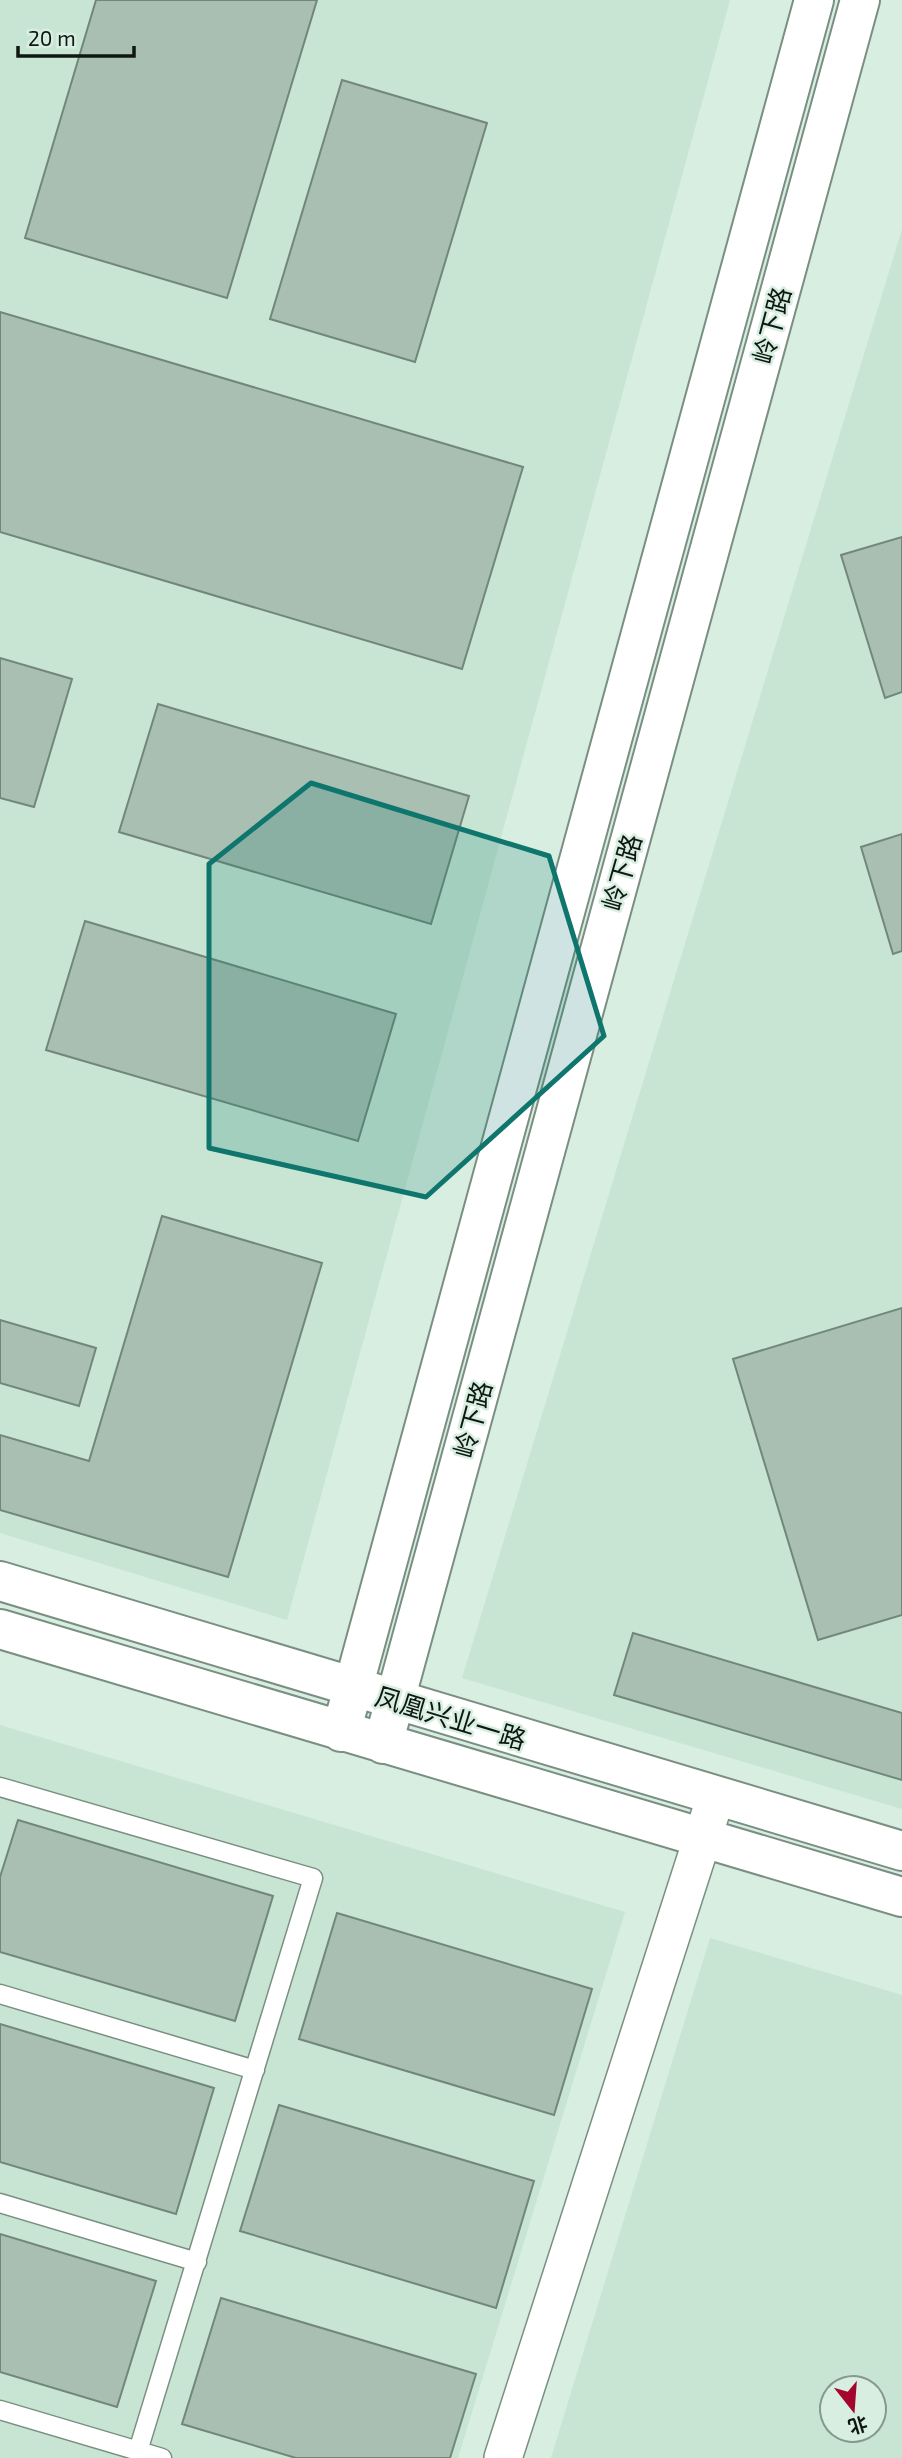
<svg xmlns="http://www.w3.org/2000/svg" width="902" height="2458" font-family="'Exo 2','Noto Sans SC',sans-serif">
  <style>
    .built { fill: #c7e5d2; fill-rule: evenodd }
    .building { fill: #a9bfb1; stroke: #72877a; stroke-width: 2 }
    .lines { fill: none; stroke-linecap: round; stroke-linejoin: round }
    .service-casing { stroke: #7a8f82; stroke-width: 21 }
    .minor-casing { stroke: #7a8f82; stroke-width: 40 }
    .tertiary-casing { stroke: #7a8f82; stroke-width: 42 }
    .service { stroke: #fff; stroke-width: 18 }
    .minor { stroke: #fff; stroke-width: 37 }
    .tertiary { stroke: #fff; stroke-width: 38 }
    .marked { fill: #0f766e; fill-opacity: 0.2; stroke: #0f766e; stroke-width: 5; stroke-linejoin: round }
    .labels { text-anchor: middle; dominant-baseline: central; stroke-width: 5; stroke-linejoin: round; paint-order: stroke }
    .street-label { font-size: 26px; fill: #0f1712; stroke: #d7eee0 }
  </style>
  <rect width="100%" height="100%" fill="#d7eee0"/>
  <path class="built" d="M0,0H730L287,1620L0,1533Z
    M902,229V1809L462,1678Z
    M0,1725L625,1912L458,2458H0Z
    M710,1938L902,1995V2458H551ZM832,2388H874V2430H832Z"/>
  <path class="building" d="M96,0H317L227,298L25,238Z
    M342,80L487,123L415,362L270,319Z
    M0,312L523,467L462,669L0,532Z
    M902,537V692L885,698L841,555Z
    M0,658L72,679L34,807L0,798Z
    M158,704L469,796L431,924L119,832Z
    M902,834V951L893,954L861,847Z
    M85,921L396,1014L358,1141L46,1050Z
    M162,1216L322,1263L228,1577L0,1510V1435L89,1461Z
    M902,1308V1615L818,1640L733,1359Z
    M0,1320L96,1348L79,1406L0,1383Z
    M633,1633L902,1713V1780L614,1695Z
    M18,1820L273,1896L235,2021L0,1952V1877Z
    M337,1913L592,1989L554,2115L299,2039Z
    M0,2024L214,2088L176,2214L0,2162Z
    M279,2105L534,2181L496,2308L240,2231Z
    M0,2234L156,2281L117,2407L0,2372Z
    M221,2298L476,2374L450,2458H296L182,2424Z"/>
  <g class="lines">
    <g class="service-casing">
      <path id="service" d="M0,1787L313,1878L138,2451
        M0,1994L255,2070
        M0,2203L197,2262
        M0,2410L162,2458"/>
    </g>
    <g class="minor-casing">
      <path id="minor" d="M503,2458L716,1796"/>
    </g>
    <g class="tertiary-casing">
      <path id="tertiary" d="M0,1581L902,1851
        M0,1629L902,1897
        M341,1732L814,0
        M383,1744L860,0"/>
    </g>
    <use href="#service" class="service"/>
    <use href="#minor" class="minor"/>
    <use href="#tertiary" class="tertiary"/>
  </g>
  <path class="marked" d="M311,783L549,856L604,1036L426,1197L209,1148V864Z"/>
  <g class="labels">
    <g class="street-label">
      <text transform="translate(771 325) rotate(-75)">岭下路</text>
      <text transform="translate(621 872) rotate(-74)">岭下路</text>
      <text transform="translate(472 1419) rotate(-75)">岭下路</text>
      <text transform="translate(451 1717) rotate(17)">凤凰兴业一路</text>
    </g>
  </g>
  <g transform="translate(853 2409) rotate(163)"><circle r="33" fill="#d7eee0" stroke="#87988e" stroke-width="2"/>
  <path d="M0-5L12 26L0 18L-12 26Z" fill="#a4062e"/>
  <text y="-10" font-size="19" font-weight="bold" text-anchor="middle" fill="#0f1712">北</text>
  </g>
  <path d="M18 46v10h116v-10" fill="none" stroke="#0f1712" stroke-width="3.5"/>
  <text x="28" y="46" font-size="21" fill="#0f1712" stroke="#d7eee0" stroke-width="5" paint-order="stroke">20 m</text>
</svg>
